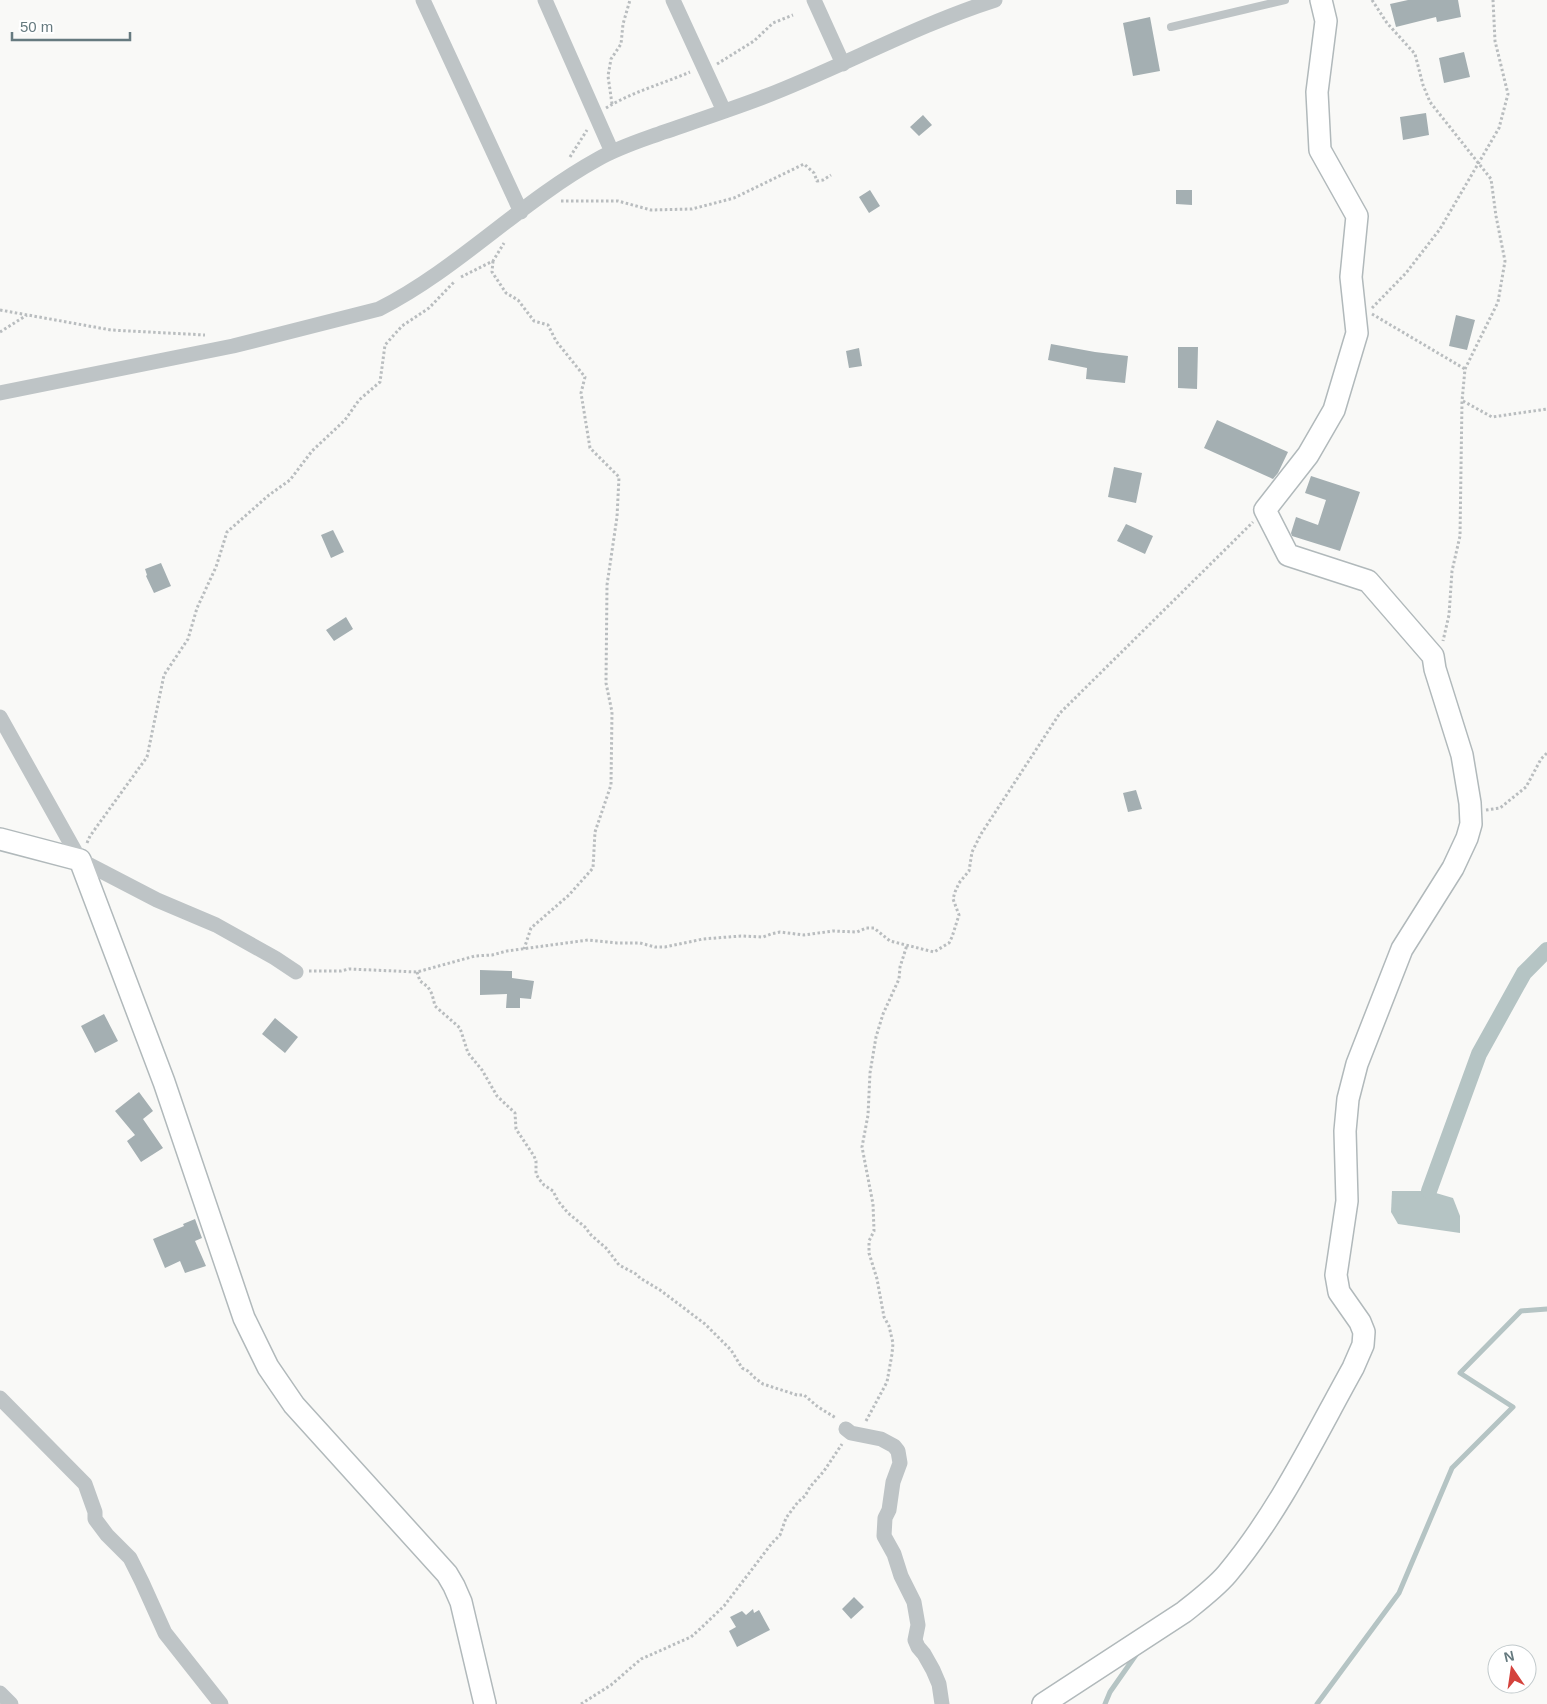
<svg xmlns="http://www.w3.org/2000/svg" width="1547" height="1704" font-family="Helvetica,sans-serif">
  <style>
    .water { fill: #b5c4c4 }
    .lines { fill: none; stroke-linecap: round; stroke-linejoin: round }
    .stream { stroke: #b5c4c4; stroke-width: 5 }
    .canal { stroke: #b5c4c4; stroke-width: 16 }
    .building { fill: #a4afb2 }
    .secondary-casing { stroke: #b1b9bb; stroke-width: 24 }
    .path { stroke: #b9bdbf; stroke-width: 3; stroke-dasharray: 2.5 2.5; stroke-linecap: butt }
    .lane { stroke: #bec4c6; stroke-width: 8 }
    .street { stroke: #bec4c6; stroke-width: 15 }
    .secondary { stroke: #fff; stroke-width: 21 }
  </style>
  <rect width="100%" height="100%" fill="#f9f9f7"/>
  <path class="water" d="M1392,1191H1429L1453,1198L1460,1216V1233L1398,1224L1391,1212Z"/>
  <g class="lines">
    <path class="stream" d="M1105,1704L1110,1692L1138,1652
      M1317,1704L1399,1593L1452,1468L1513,1407L1460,1373L1521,1311L1547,1309"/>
    <path class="canal" d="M1429,1191L1479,1054L1524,973L1547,950"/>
  </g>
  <path class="building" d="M1408,0H1458L1461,17L1437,22L1436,17L1396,27L1390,4Z
    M1150,17L1160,71L1133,76L1123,23Z
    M1464,52L1470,77L1444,83L1439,58Z
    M1426,113L1429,135L1403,140L1400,117Z
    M923,115L932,125L919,136L910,127Z
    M870,190L880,206L869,213L859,197Z
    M1176,190H1192V205L1176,204Z
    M1456,315L1475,320L1467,350L1449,346Z
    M1051,344L1095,352L1128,356L1125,383L1086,379L1087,368L1048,360Z
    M1178,347H1198L1197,389L1178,388Z
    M859,348L862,366L849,368L846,351Z
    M1217,420L1288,452L1278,473L1273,479L1204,448Z
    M1114,467L1142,473L1136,503L1108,497Z
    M1311,476L1360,492L1340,551L1292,536L1291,533L1296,517L1318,525L1326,500L1305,493Z
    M1126,524L1153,536L1145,554L1117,541Z
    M333,530L344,552L331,558L321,535Z
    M161,563L171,586L154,593L146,576L147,575L145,569Z
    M346,617L353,629L334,641L326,630Z
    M1136,790L1142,809L1128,812L1123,793Z
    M480,970L512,971V978L534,981L531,999L520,998V1008H506L507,994L480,995Z
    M104,1014L118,1041L95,1053L81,1026Z
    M275,1018L298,1037L285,1053L262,1034Z
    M139,1092L153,1111L143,1119L163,1148L141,1162L127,1141L135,1135L115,1111Z
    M195,1219L202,1238L195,1241L206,1266L185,1273L180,1261L165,1268L153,1239L184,1226L183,1224Z
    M854,1597L864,1607L851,1619L842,1609Z
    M753,1609L754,1613L759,1610L770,1630L737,1647L729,1631L736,1627L730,1617L742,1611L746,1615Z"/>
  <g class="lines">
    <g class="secondary-casing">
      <path id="secondary" d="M0,839L80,860L164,1082L244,1318L268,1367L294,1405L447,1574L454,1586L461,1602L485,1704
        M1043,1704L1184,1612C1199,1600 1215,1588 1227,1574C1279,1512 1314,1438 1353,1368L1363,1345L1364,1332L1360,1322L1339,1292L1336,1275L1347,1201L1345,1131L1348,1099L1357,1064L1402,949L1453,868L1467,838L1471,824L1470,803L1462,755L1435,669L1433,656L1368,581L1288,555L1265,510L1308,455L1334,410L1357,333L1351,277L1357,216L1320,150L1317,92L1326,21L1321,0"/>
    </g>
    <path class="path" d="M1372,0L1387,23L1415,54L1423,85L1430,102L1491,179L1496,216L1505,261L1498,302L1465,369L1462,401L1460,536L1452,571L1449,615L1443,641
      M717,64L754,41L773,23L793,15
      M612,104L608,76L611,59L621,44L623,24L630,0
      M606,108C632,92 662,84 690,72
      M570,157L587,130
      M561,201H618L651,210L692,209L734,198L804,164L814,173L817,181L823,180L831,175
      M493,261L492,272L506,293L518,300L534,321L548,325L556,341L585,377L581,393L590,448L619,477L617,517L607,585L606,683L612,712L611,785L595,832L593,868L569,895L531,928L524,949
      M461,277L493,261L504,243
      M1372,308L1406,273L1440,229L1499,128L1508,94L1495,41L1493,0
      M0,310L111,330L205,335
      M1372,314L1465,369
      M0,332L27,315
      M1463,401L1492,417L1547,409
      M1486,810L1500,808L1526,787L1541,759L1547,753
      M981,834L1060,713L1253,522
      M87,843L90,836L147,757L164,675L188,639L197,608L216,567L227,532L269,495L290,480L312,451L345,420L359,400L380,382L385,345L402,326L429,308L454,282
      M309,971H341L349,969L417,972L475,956L492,955L507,951L588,940L617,943H640L655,947H665L703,939L741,936L763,937L771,934L780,932L804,935L833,931L857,932L866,928H874L890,941L934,952L949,943L952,937L959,915L953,899L955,892L959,883L969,871L972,852L981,834
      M417,972L420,981L428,987L432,994L435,1006L460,1028L468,1053L482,1070L497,1096L515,1113L516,1129L534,1156L536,1161V1174L539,1179L544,1185L553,1191L558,1201L568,1213L585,1227L591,1235L606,1248L619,1265L636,1274L640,1278L660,1290L705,1324L731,1350L742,1368L748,1371L755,1378L763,1384L797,1395H804L818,1407L836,1418
      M866,1421L887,1382L892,1354L893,1343L889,1326L884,1317L877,1279L869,1253V1241L874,1231L873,1204L862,1147L868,1115L870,1073L876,1037L883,1014L899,979L900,967L907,945
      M581,1704L611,1685L641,1659L691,1637L701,1628L724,1606L772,1543L780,1535L786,1518L798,1502L805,1496L810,1487L824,1471L842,1444"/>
    <path class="lane" d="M1171,27L1285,0"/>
    <path class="street" d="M423,0L521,212
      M545,0L612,152
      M673,0L724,111
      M814,0L843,64
      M0,393L233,346L379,309C458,269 520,202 598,159C619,147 642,140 664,132C696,121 729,110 761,98C840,68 914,26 995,0
      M0,717L80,860L157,900L216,925L275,958L296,972
      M0,1398L85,1484L95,1512V1519L107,1535L130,1558L142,1582L165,1633L221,1704
      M846,1429L851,1433L881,1439L894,1446L898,1451L900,1463L893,1482L889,1510L885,1518L884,1536L894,1554L901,1576L914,1602L918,1625L915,1640L918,1647L924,1654L933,1670L939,1684L942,1704
      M0,1693L11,1704"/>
    <use href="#secondary" class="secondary"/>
  </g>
  <g transform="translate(1512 1669) rotate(347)"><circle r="24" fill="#ffffff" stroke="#c2cacc"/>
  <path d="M0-4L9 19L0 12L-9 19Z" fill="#d4423c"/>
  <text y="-8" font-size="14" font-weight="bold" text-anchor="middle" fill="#667a7f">N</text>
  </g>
  <path d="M12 32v8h118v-8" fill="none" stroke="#667a7f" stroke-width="2.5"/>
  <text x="20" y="32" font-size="15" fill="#667a7f" stroke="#ffffff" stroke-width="4" paint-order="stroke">50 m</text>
</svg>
